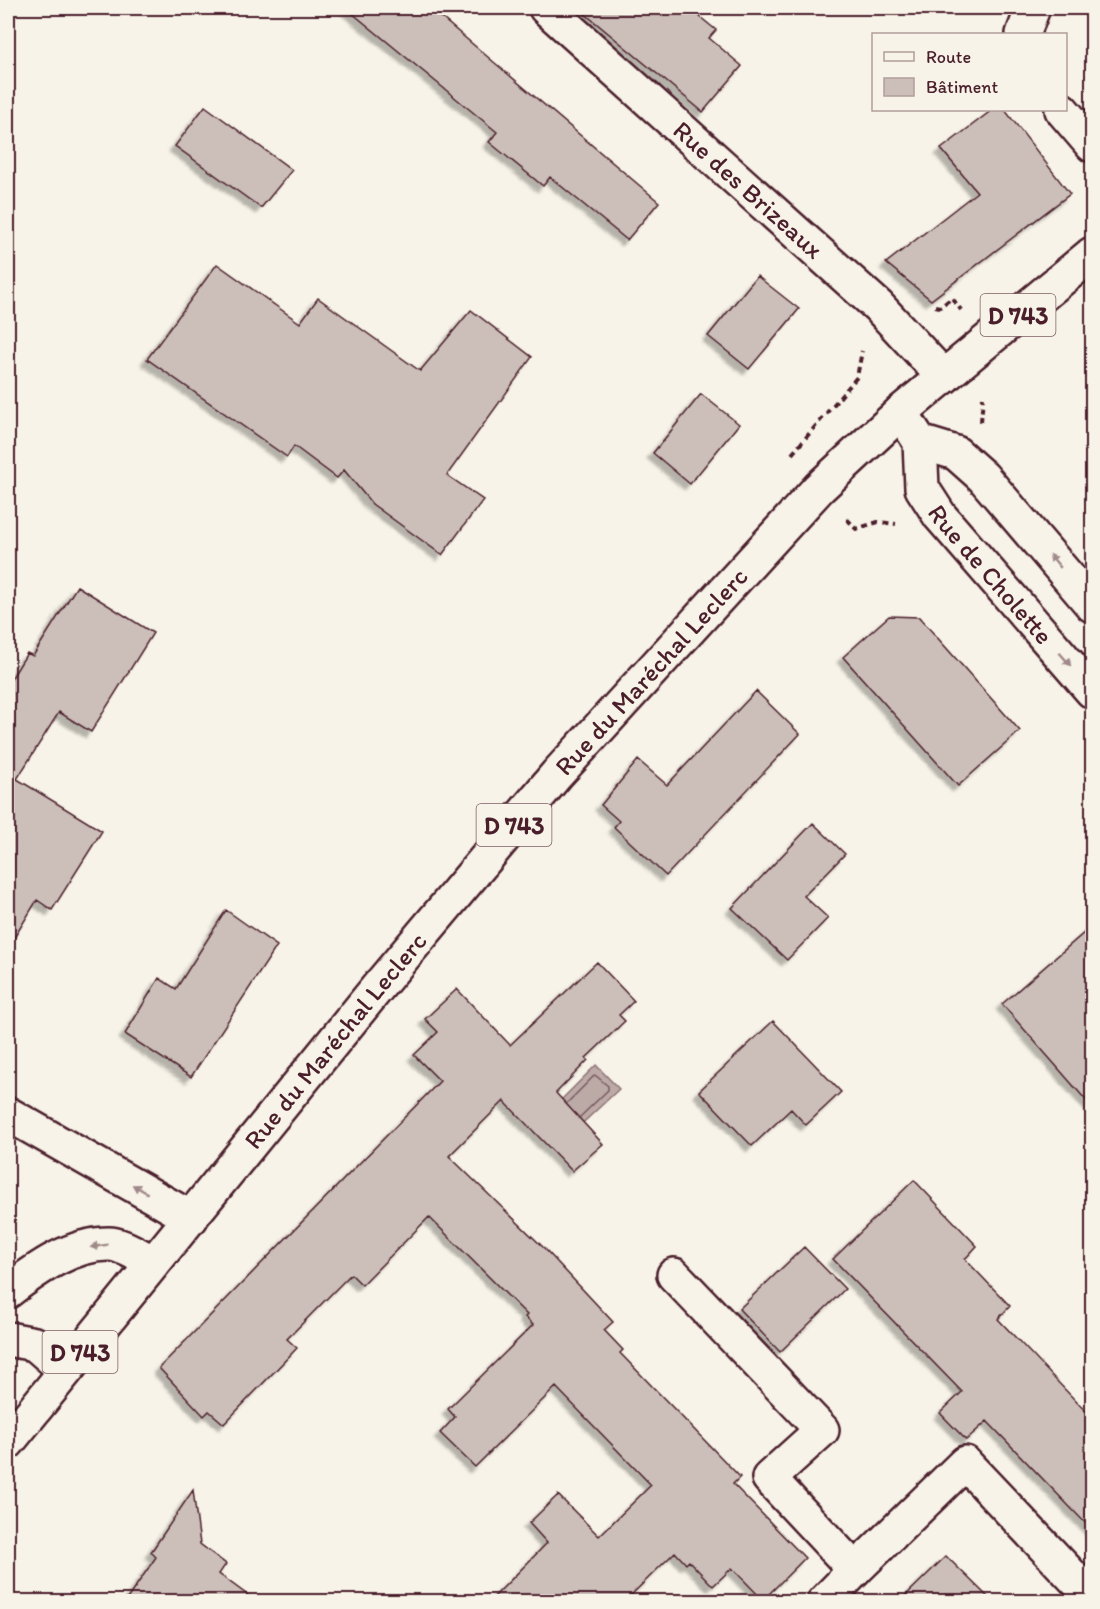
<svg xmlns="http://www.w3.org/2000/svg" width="1100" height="1609" font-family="Itim,sans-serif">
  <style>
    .water { fill: #bcaaa7; stroke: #8e7275; stroke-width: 1.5 }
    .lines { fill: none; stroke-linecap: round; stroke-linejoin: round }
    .shore { stroke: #78575d; stroke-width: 1.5 }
    .building { fill: #ccbfb9; stroke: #4a1f2b; stroke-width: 1.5; filter: url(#shadow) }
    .minor-casing { stroke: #4a1f2b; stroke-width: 38 }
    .major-casing { stroke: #4a1f2b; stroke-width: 38 }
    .path { stroke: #4a1f2b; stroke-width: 4; stroke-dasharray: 6 4.5; stroke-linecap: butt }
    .minor { stroke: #f7f3e8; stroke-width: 33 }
    .major { stroke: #f7f3e8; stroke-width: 33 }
    .oneway { fill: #a0898a }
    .labels { text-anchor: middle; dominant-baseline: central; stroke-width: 5; stroke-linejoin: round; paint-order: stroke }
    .shield { fill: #f7f3e8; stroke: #7e5f64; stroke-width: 1.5 }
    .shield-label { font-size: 24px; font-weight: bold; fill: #4a1f2b }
    .street-label { font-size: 26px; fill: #4a1f2b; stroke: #f7f3e8 }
  </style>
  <defs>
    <filter id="shadow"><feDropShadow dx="-5.5" dy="5.5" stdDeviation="1.5" flood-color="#0004"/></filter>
  </defs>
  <rect width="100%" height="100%" fill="#f7f3e8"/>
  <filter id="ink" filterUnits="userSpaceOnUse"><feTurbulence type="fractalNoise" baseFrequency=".0167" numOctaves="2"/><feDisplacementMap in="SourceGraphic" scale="12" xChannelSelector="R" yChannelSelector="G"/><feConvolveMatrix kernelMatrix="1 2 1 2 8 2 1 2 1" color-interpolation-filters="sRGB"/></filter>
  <g filter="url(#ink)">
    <path class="water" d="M596,1065L619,1089L570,1135L551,1097L562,1099Z"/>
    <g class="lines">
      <path class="shore" d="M567,1103L595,1075L608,1086V1090L580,1117"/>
    </g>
    <path class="building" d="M346,8H430L659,202L627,240L550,177L543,186L489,142L497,132Z
      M578,8H689L716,30L709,38L742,66L703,112Z
      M205,106L292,170L261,208L175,146Z
      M992,110H1005L1070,194L931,300L886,263L977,192L941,149Z
      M217,264L300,323L318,298L420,371L471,310L532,357L447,475L483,500L442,555L372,504L344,470L337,478L294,446L287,457L147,359Z
      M757,276L799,309L749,369L708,336Z
      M701,394L739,424L690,484L653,453Z
      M77,586L153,633L91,732L59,712L17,779L102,831L52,910L37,900L8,948V684L27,653L33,656Z
      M889,616L919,617L1020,731L958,786L843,657Z
      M756,691L800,734L666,876L614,827L619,821L601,805L638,760L667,785Z
      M813,823L845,854L804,896L828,918L787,960L732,908Z
      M226,910L277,946L191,1077L125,1034L159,978L176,989Z
      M1092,926V1107L1002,1004Z
      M597,962L634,1001L619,1015L625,1021L586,1058L588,1060L556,1093L603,1144L572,1171L504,1101L449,1156L545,1249L613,1322L604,1330L623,1350L620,1353L740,1477L733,1484L805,1558L763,1600L732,1568L713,1586L689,1561L686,1564L675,1552L624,1602H489L547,1543L529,1523L558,1495L599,1536L651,1485L556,1387L475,1467L440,1433L455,1417L448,1409L533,1325L525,1317L527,1315L429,1217L362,1285L351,1274L287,1339L297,1348L224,1424L209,1411L204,1416L159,1368L440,1081L414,1055L438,1032L425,1019L457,989L510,1045Z
      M773,1021L841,1092L806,1125L791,1109L752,1146L699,1091Z
      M914,1180L977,1246L965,1259L1010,1306L998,1319L1092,1418V1530L987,1421L966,1440L940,1413L962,1392L833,1259Z
      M804,1247L845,1289L780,1352L739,1309Z
      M193,1490L200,1544L226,1564L219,1574L257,1602H125L156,1557L151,1552Z
      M946,1556L993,1602H899Z"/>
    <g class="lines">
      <g class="minor-casing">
        <g id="minor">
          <path id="s1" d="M546,8L878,306L944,377"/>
          <path d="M1023,34L1033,8"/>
          <path d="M1062,110L1092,145"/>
          <path id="s2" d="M901,412L920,442L922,488L940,516L1092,691"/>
          <path d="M920,442L956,453L983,477L1092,605"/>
          <path d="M8,1114L191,1218"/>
          <path d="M674,1275L822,1430L769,1478L855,1570L965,1463L1092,1597"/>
          <path d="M824,1602L855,1570"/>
        </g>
      </g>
      <g class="major-casing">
        <g id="major">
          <path d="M8,1291C37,1269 71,1244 109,1244C122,1244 141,1257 153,1262"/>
          <path d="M8,1339L35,1344L65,1370"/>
          <path id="s3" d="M8,1442L378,987L557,774L819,488L901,412L1092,254"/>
        </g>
      </g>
      <path class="path" d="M935,306L940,307L952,298L961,310
        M981,422L983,397
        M792,454L857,377L862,351
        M847,519L856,529L878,522L896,524"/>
      <use href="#minor" class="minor"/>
      <use href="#major" class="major"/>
    </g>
    <defs><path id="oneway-solid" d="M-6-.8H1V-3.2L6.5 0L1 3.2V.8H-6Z" transform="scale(1.5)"/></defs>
    <g class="oneway">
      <use href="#oneway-solid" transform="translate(1055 561) rotate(-130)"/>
      <use href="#oneway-solid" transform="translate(1065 659) rotate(49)"/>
      <use href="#oneway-solid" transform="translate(140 1189) rotate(-150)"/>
      <use href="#oneway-solid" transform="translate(99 1246) rotate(171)"/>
    </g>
  </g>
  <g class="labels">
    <g class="shield">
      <rect x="980.5" y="294" width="75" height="42" rx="4.5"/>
      <rect x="476.5" y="804" width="75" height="42" rx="4.5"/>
      <rect x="42.5" y="1331" width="75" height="42" rx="4.5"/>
    </g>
    <g class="shield-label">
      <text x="1018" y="315">D 743</text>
      <text x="514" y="825">D 743</text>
      <text x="80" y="1352">D 743</text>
    </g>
    <g class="street-label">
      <text stroke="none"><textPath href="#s1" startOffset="272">Rue des Brizeaux</textPath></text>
      <text stroke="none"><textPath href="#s2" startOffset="192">Rue de Cholette</textPath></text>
      <text stroke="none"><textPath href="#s3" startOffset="1004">Rue du Maréchal Leclerc</textPath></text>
      <text stroke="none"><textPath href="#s3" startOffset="518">Rue du Maréchal Leclerc</textPath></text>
    </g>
  </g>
  <rect width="1100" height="1609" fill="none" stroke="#f7f3e8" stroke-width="30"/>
  <rect x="15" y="15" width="1070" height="1579" fill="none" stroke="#4a1f2b" stroke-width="2" filter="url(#ink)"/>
  <rect x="872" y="33" width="195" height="78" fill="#f7f3e8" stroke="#b29e9c" stroke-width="1.5"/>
  <rect x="884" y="52" width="30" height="9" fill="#f7f3e8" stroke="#b29e9c" stroke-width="1.5"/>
  <text x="926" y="63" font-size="18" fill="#4a1f2b">Route</text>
  <rect x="884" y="78" width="30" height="18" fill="#ccbfb9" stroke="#b29e9c" stroke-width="1.5"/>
  <text x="926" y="93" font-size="18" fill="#4a1f2b">Bâtiment</text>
</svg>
